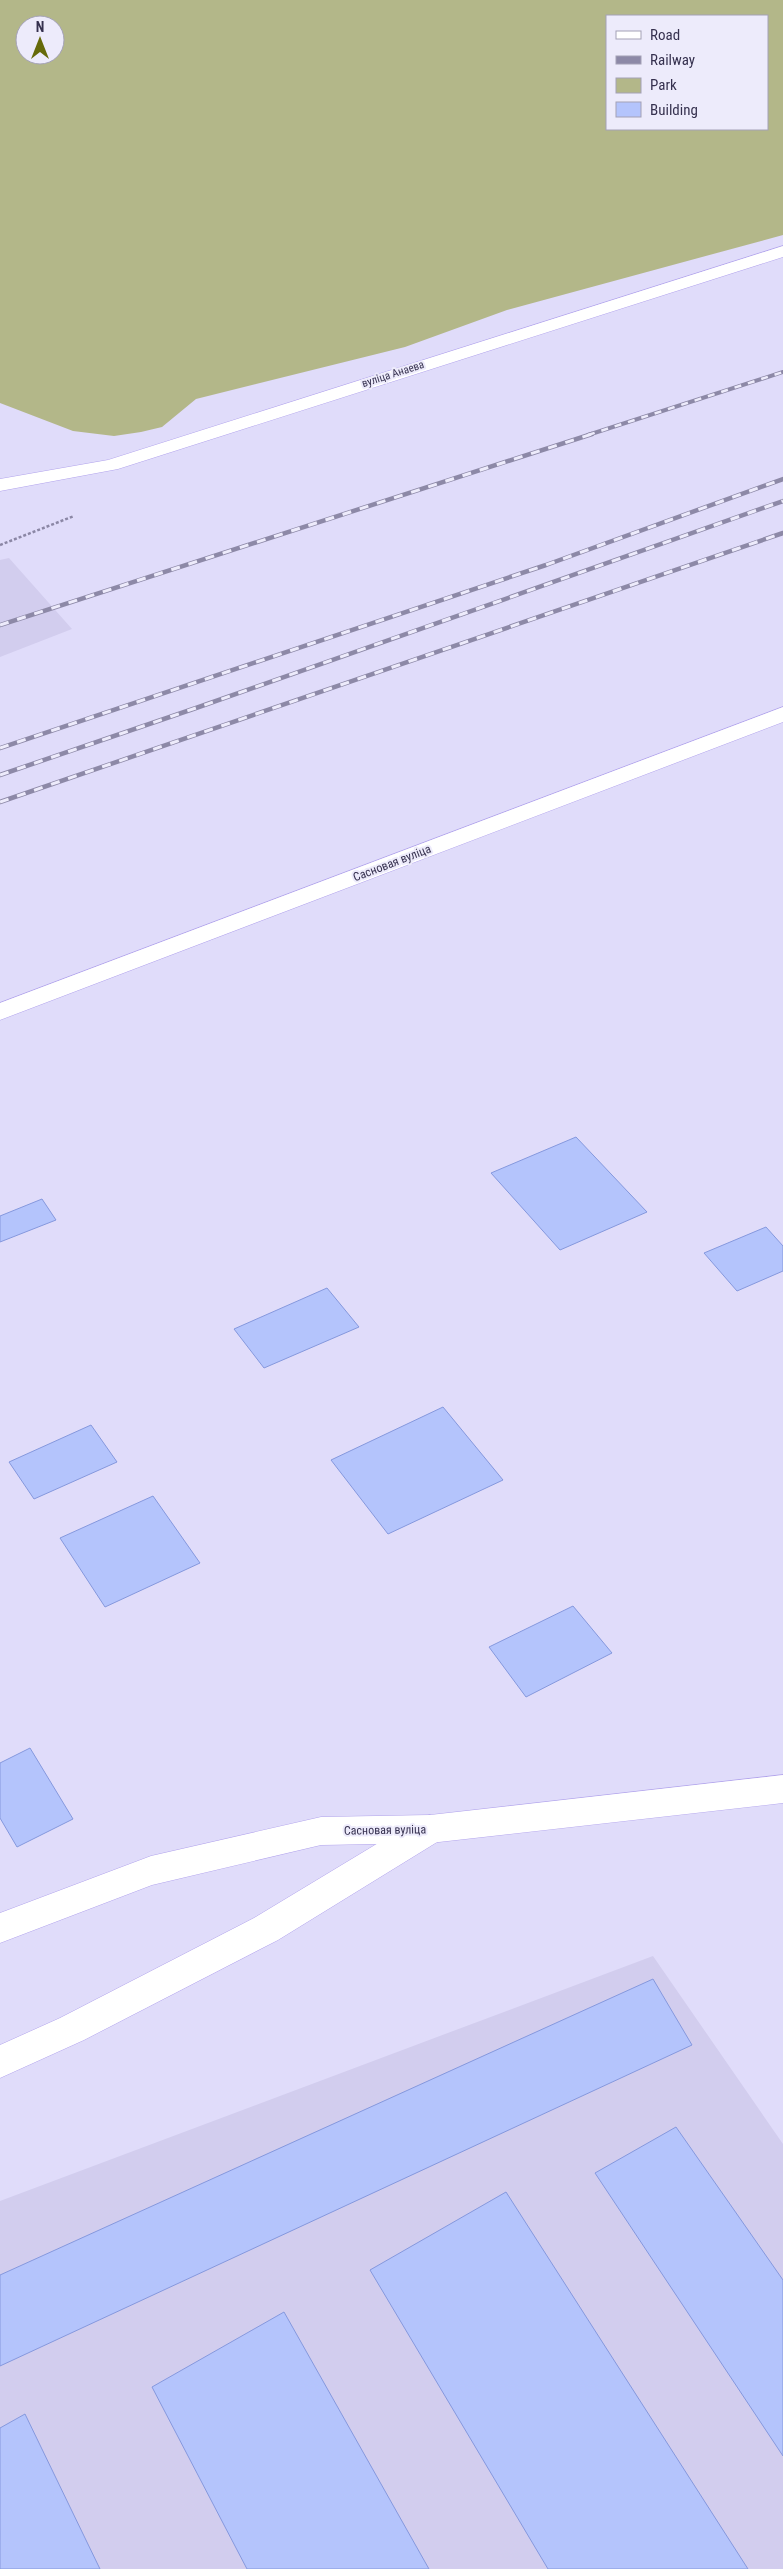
<svg xmlns="http://www.w3.org/2000/svg" width="783" height="2569" font-family="'Roboto Condensed',sans-serif">
  <style>
    .built { fill: #d2cdee }
    .green { fill: #b3b789; fill-rule: evenodd }
    .building { fill: #b4c4fc; stroke: #8598dd }
    .lines { fill: none; stroke-linecap: round; stroke-linejoin: round }
    .service-casing { stroke: #b1a3ec; stroke-width: 1 }
    .minor-casing { stroke: #b1a3ec; stroke-width: 1 }
    .path { stroke: #8b87a5; stroke-width: 2.5; stroke-dasharray: 3 2; stroke-linecap: butt }
    .service { fill: #fff; fill-rule: evenodd }
    .minor { fill: #fff; fill-rule: evenodd }
    .rail-far1-casing { stroke: #8d89a7; stroke-width: 4 }
    .rail-casing { stroke: #8d89a7; stroke-width: 4.5 }
    .rail-far1 { stroke: #edebfb; stroke-width: 2.5; stroke-dasharray: 7; stroke-linecap: butt }
    .rail { stroke: #edebfb; stroke-width: 3; stroke-dasharray: 9; stroke-linecap: butt }
    .labels { text-anchor: middle; dominant-baseline: central; stroke-width: 4; stroke-linejoin: round; paint-order: stroke }
    .far-street-label { font-size: 11px; fill: #36314f; stroke: #edebfb }
    .street-label { font-size: 12px; fill: #36314f; stroke: #edebfb }
  </style>
  <rect width="100%" height="100%" fill="#e0dcfa"/>
  <path class="built" d="M9,558L72,629L0,657V560Z
    M653,1956L783,2144V2569H0V2201Z"/>
  <path class="green" d="M0,0H783V235L507,310L405,347L196,399L162,427L141,432L114,436L73,431L0,403ZM607,16H767V129H607ZM25,25H55V55H25Z"/>
  <path class="building" d="M576,1137L647,1212L560,1250L491,1173Z
    M42,1199L56,1220L0,1242V1216Z
    M766,1227L783,1246V1271L737,1291L704,1253Z
    M327,1288L359,1327L264,1368L234,1329Z
    M443,1407L503,1480L388,1534L331,1460Z
    M91,1425L117,1462L34,1499L9,1462Z
    M153,1496L200,1563L105,1607L60,1538Z
    M573,1606L612,1653L526,1697L489,1647Z
    M30,1748L73,1819L17,1847L0,1818V1763Z
    M653,1979L692,2045L0,2366V2275Z
    M676,2127L783,2280V2456L595,2173Z
    M506,2192L748,2569H548L370,2270Z
    M284,2312L429,2569H247L152,2387Z
    M25,2414L100,2569H0V2428Z"/>
  <g class="lines">
    <g class="service-casing">
      <path id="service" d="M783,246V257L118,469L0,491V479L108,460Z
        M430,1815L442,1819L446,1829L442,1839L278,1940L84,2040L0,2078V2045L60,2018L254,1918L418,1819Z"/>
    </g>
    <g class="minor-casing">
      <path id="minor" d="M783,707V722L0,1020V1003Z
        M783,1775V1803L430,1843L321,1845L152,1885L0,1943V1913L151,1856L321,1817L430,1815Z"/>
    </g>
    <path class="path" d="M0,545L74,516"/>
    <use href="#service" class="service"/>
    <use href="#minor" class="minor"/>
    <g class="rail-far1-casing">
      <path id="rail-far1" d="M588,435L783,372"/>
    </g>
    <g class="rail-casing">
      <path id="rail" d="M0,625L592,434
        M0,748L546,565L783,479
        M0,775L196,708L783,501
        M0,802L783,533"/>
    </g>
    <use href="#rail-far1" class="rail-far1"/>
    <use href="#rail" class="rail"/>
  </g>
  <g class="labels">
    <g class="far-street-label">
      <text transform="translate(393 374) rotate(-18)">вуліца Анаева</text>
    </g>
    <g class="street-label">
      <text transform="translate(392 863) rotate(-21)">Сасновая вуліца</text>
      <text transform="translate(385 1830) rotate(-1)">Сасновая вуліца</text>
    </g>
  </g>
  <rect x="606" y="15" width="162" height="115" fill="#edebfb" stroke="#a4a1b6"/>
  <rect x="616" y="31" width="25" height="8" fill="#ffffff" stroke="#a4a1b6"/>
  <text x="650" y="40" font-size="15" fill="#36314f">Road</text>
  <rect x="616" y="56" width="25" height="8" fill="#8d89a7" stroke="#a4a1b6"/>
  <text x="650" y="65" font-size="15" fill="#36314f">Railway</text>
  <rect x="616" y="78" width="25" height="15" fill="#b3b789" stroke="#a4a1b6"/>
  <text x="650" y="90" font-size="15" fill="#36314f">Park</text>
  <rect x="616" y="102" width="25" height="15" fill="#b4c4fc" stroke="#a4a1b6"/>
  <text x="650" y="115" font-size="15" fill="#36314f">Building</text>
  <g transform="translate(40 40)"><circle r="24" fill="#edebfb" stroke="#a4a1b6"/>
  <path d="M0-4L9 19L0 12L-9 19Z" fill="#666a0a"/>
  <text y="-8" font-size="14" font-weight="bold" text-anchor="middle" fill="#36314f">N</text>
  </g>
</svg>
